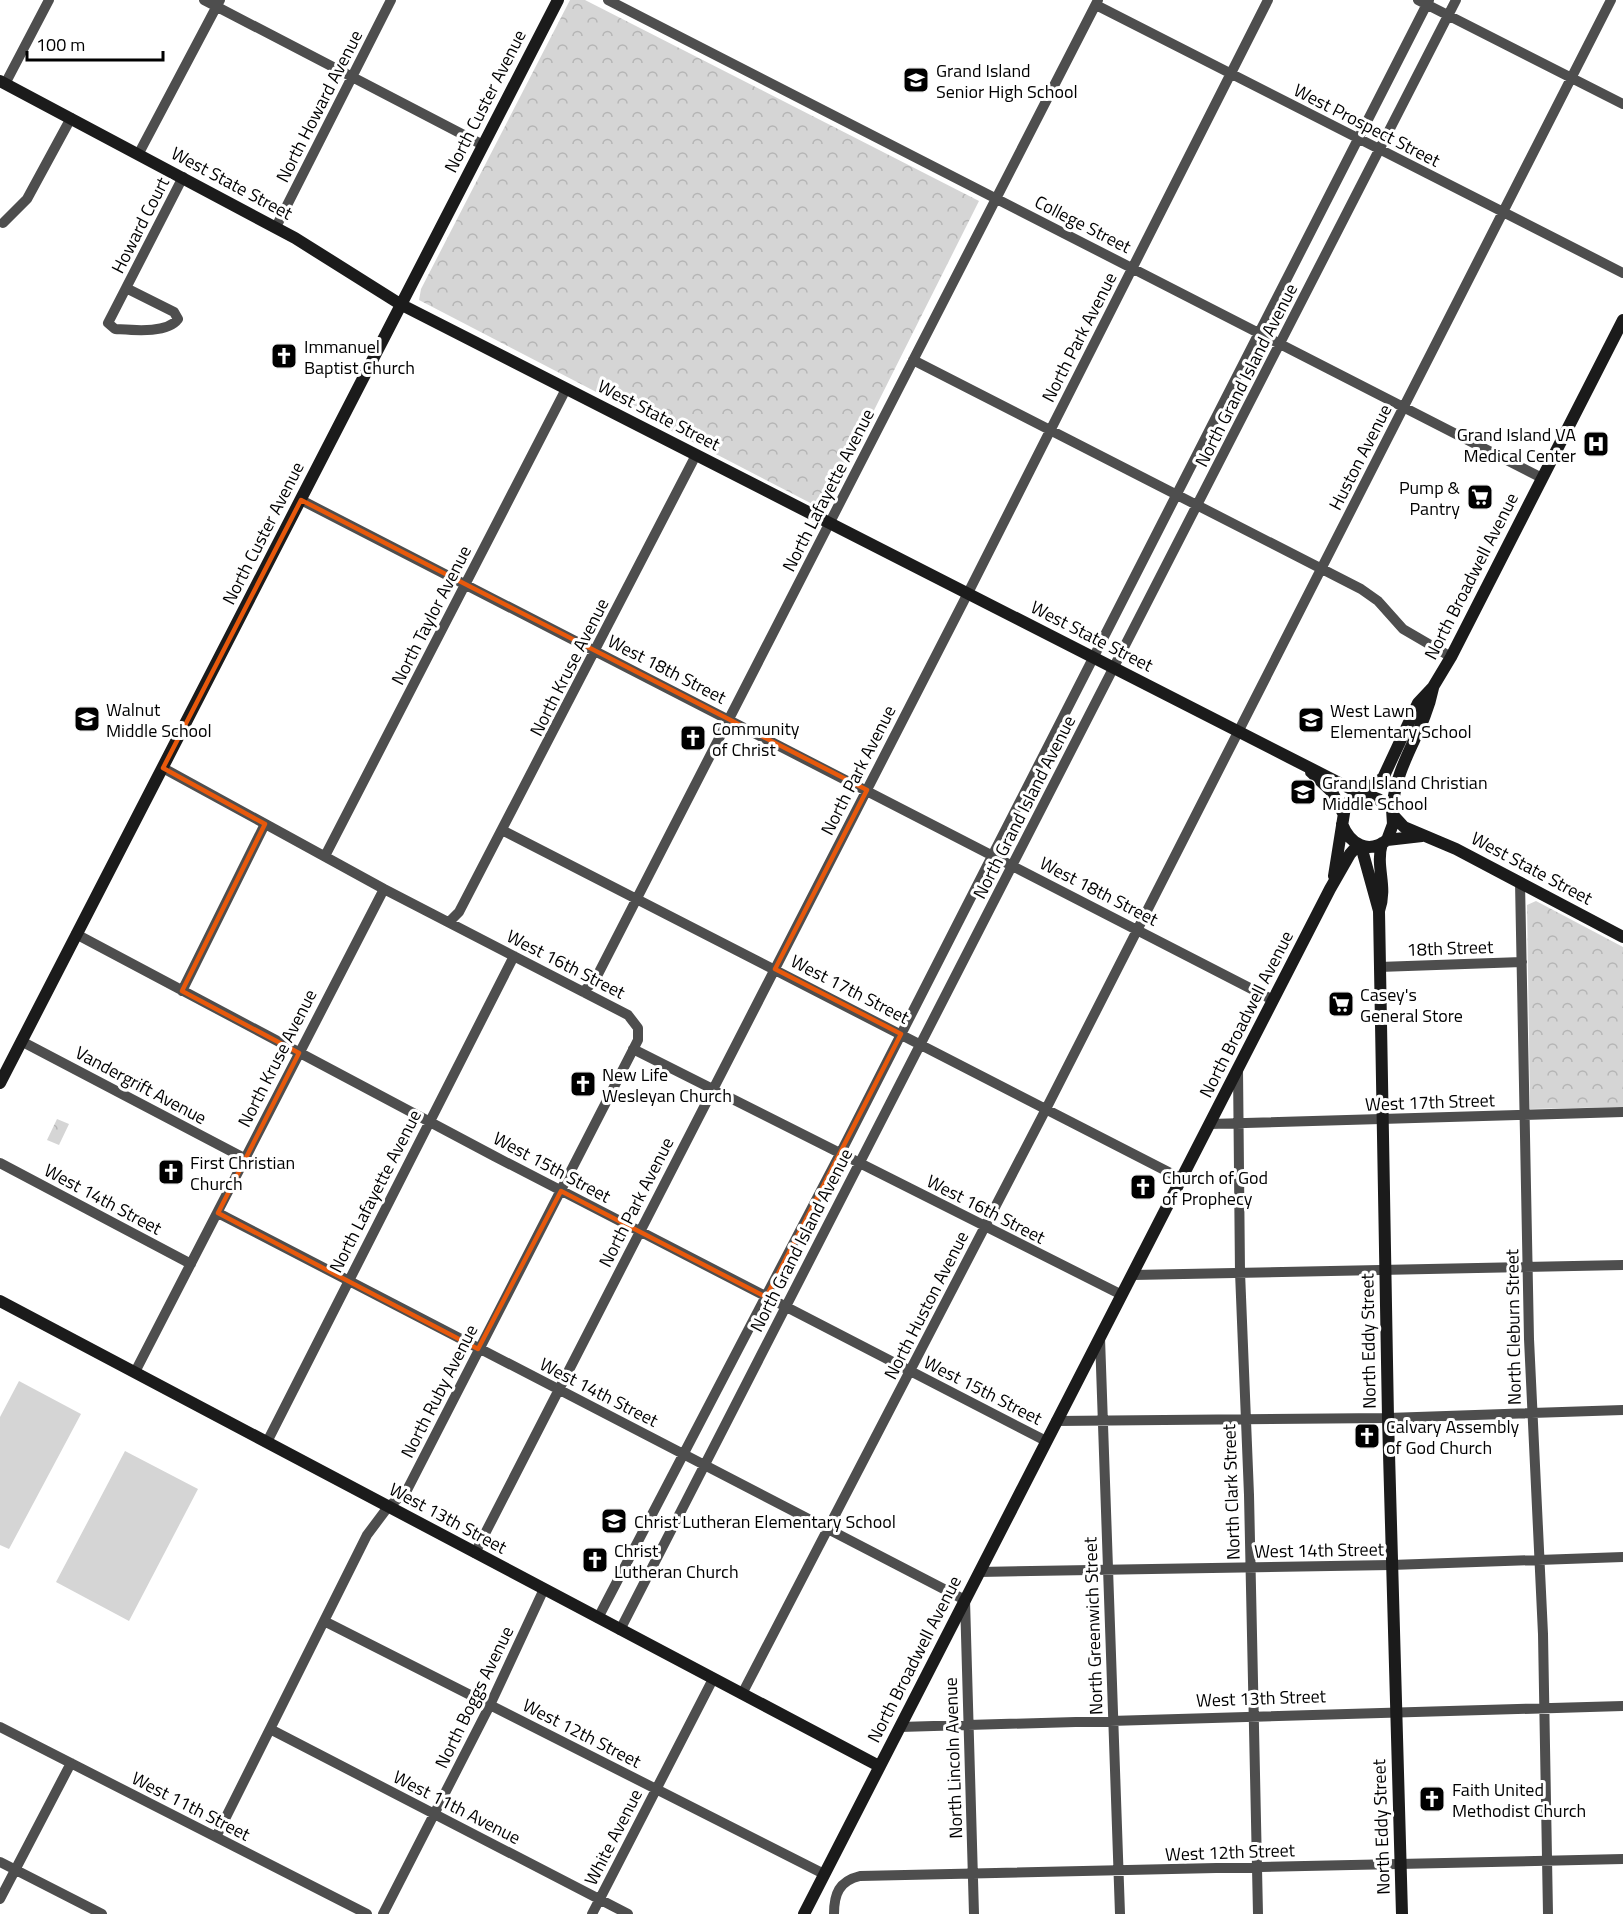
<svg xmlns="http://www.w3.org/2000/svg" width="1623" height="1914" font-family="'Titillium Web',sans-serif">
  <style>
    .grass { fill: #d5d5d5 }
    .forest { fill: url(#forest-crowns) }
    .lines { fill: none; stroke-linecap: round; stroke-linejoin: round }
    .street { stroke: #4e4e4e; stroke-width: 10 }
    .secondary { stroke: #1b1b1b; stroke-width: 12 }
    .marked { fill: none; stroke: #e8590c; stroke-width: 4.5; stroke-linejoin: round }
    .labels { text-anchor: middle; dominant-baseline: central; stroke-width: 6; stroke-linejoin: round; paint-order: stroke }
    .poi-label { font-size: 18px; fill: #000; stroke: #fff; text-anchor: start }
    .street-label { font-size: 18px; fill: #000; stroke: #fff }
  </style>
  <defs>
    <pattern id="forest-crowns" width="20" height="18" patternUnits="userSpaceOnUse" patternTransform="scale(1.5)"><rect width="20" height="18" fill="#d5d5d5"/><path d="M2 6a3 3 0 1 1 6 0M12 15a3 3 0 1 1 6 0" fill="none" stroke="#b5b5b5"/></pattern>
  </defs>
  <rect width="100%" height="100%" fill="#fff"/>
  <path class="grass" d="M19,1381L81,1414L9,1549L0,1545V1417Z
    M125,1451L198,1489L129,1621L56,1582Z"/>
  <path class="forest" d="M570,0H585L979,201L825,508L822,509L419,300L421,289Z
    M1536,901L1623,947V1107L1530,1109L1527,905Z
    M57,1119L69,1124L59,1145L47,1140Z"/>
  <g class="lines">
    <path class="street" d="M204,0L483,145
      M608,0L1542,478
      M1418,0L1623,104
      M1096,5L1623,273
      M5,84L49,0
      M139,153L220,0
      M3,223L27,199L71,118
      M276,227L391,0
      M126,288L174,312L178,319C167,334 132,330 115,329L108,323Z
      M126,288L183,177
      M913,360L1361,589L1378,601L1403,629L1451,657
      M301,500L1273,1000
      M163,768L384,889L628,1015L638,1028V1040L406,1492L388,1507L367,1535L216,1837
      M502,830L1182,1179
      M325,856L566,389
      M1520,882L1529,1339L1543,1634L1548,1914
      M449,922L459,912L696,455
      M76,934L494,1156L1046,1441
      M1379,967L1522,962
      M182,991L265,824
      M583,992L595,980L1098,0
      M21,1041L244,1158
      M633,1049L1122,1295
      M1238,1069L1240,1272L1249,1495L1258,1914
      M1210,1124L1623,1112
      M0,1163L191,1264
      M218,1213L965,1600L974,1914
      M1133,1275L1623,1265
      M1100,1338L1120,1914
      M135,1372L384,889
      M1056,1421L1388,1418L1623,1410
      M267,1442L514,956
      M475,1553L968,593L1268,0
      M979,1572L1391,1565L1623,1557
      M598,1618L840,1154L1429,0
      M324,1621L824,1874
      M620,1630L1456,0
      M742,1694L1046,1109L1611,0
      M0,1727L367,1914
      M900,1727L1623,1706
      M270,1729L628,1914
      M0,1862L102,1914
      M0,1899L71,1763
      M383,1914L490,1705L544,1589
      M592,1914L713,1679
      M834,1914C834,1894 839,1881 860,1876L1623,1859"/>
    <path class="secondary" d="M0,81L295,238L400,304L1359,793
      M1311,772L1332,792L1343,813
      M1392,809C1397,760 1424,733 1433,688
      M1393,815L1404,827L1456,849L1623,937
      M1342,824C1350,844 1368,855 1387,840L1393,824L1392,809L1378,799L1363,793
      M1387,840L1422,836
      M1361,846L1379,911L1388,1418L1402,1914
      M1334,876L1345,807L1351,799L1383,778L1418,703L1433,687L1451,657L1623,320
      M1379,911C1388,885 1375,868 1382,843
      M0,1083L558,0
      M0,1301L879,1766
      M804,1914L1330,889L1350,854L1358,845"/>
  </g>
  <path class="marked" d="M301,500L867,790L775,969L901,1034L766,1297L561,1191L478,1349L218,1213L299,1053L182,991L265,824L163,768Z"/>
  <defs>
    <g id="school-square" transform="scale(1.35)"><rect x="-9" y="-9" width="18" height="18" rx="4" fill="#000" stroke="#fff"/><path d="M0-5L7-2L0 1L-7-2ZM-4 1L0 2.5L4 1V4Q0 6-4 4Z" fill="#fff"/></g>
    <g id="church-square" transform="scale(1.35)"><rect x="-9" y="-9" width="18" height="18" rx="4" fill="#000" stroke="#fff"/><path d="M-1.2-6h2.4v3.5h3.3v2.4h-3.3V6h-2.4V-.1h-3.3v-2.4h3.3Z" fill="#fff"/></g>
    <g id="hospital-square" transform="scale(1.35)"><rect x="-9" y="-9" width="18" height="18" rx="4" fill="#000" stroke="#fff"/><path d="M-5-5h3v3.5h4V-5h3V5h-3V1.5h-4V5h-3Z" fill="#fff"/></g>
    <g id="supermarket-square" transform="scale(1.35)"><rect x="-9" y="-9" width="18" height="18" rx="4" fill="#000" stroke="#fff"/><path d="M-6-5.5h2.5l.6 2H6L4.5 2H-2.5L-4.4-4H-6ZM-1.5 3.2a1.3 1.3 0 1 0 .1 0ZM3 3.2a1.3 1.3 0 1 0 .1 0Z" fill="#fff"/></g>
  </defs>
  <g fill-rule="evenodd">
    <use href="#school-square" x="916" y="80"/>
    <use href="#church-square" x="284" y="356"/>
    <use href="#hospital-square" x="1596" y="444"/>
    <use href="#supermarket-square" x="1480" y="497"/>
    <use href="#school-square" x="87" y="719"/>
    <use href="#school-square" x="1311" y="720"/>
    <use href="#church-square" x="693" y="738"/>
    <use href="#school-square" x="1303" y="792"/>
    <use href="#supermarket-square" x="1341" y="1004"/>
    <use href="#church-square" x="583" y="1084"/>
    <use href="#church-square" x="171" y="1172"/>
    <use href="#church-square" x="1143" y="1187"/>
    <use href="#church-square" x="1367" y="1436"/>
    <use href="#school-square" x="614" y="1521"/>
    <use href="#church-square" x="595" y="1560"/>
    <use href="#church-square" x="1432" y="1799"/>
  </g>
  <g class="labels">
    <g class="poi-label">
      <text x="936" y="70">Grand Island<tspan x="936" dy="21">Senior High School</tspan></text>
      <text x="304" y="346">Immanuel<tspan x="304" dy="21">Baptist Church</tspan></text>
      <text x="1576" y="434" text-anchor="end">Grand Island VA<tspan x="1576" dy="21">Medical Center</tspan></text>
      <text x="1460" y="487" text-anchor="end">Pump &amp;<tspan x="1460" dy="21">Pantry</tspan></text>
      <text x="106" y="709">Walnut<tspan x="106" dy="21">Middle School</tspan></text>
      <text x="1330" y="710">West Lawn<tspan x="1330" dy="21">Elementary School</tspan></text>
      <text x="712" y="728">Community<tspan x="712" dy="21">of Christ</tspan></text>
      <text x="1322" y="782">Grand Island Christian<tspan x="1322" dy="21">Middle School</tspan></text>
      <text x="1360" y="994">Casey's<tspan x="1360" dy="21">General Store</tspan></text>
      <text x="602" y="1074">New Life<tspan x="602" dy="21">Wesleyan Church</tspan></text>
      <text x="190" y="1162">First Christian<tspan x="190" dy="21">Church</tspan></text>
      <text x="1162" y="1177">Church of God<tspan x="1162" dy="21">of Prophecy</tspan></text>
      <text x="1386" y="1426">Calvary Assembly<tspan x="1386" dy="21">of God Church</tspan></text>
      <text x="634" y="1521">Christ Lutheran Elementary School</text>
      <text x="614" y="1550">Christ<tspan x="614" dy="21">Lutheran Church</tspan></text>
      <text x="1452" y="1789">Faith United<tspan x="1452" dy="21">Methodist Church</tspan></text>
    </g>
    <g class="street-label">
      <text transform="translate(485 101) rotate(-63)">North Custer Avenue</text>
      <text transform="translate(319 106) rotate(-63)">North Howard Avenue</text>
      <text transform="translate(1367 125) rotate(27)">West Prospect Street</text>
      <text transform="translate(232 183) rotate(28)">West State Street</text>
      <text transform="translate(1083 224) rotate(27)">College Street</text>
      <text transform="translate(140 225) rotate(-63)">Howard Court</text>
      <text transform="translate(1079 337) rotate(-63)">North Park Avenue</text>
      <text transform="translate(1246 375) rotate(-63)">North Grand Island Avenue</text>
      <text transform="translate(659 415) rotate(27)">West State Street</text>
      <text transform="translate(1360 457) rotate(-63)">Huston Avenue</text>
      <text transform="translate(828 490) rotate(-63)">North Lafayette Avenue</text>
      <text transform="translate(263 533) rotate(-63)">North Custer Avenue</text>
      <text transform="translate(1471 576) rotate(-63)">North Broadwell Avenue</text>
      <text transform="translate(431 615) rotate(-63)">North Taylor Avenue</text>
      <text transform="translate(1092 636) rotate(27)">West State Street</text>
      <text transform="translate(569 667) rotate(-63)">North Kruse Avenue</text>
      <text transform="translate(667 669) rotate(27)">West 18th Street</text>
      <text transform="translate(858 770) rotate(-63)">North Park Avenue</text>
      <text transform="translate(1024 807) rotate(-63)">North Grand Island Avenue</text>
      <text transform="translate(1532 868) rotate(28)">West State Street</text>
      <text transform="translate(1099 891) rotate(27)">West 18th Street</text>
      <text transform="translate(1450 948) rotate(-2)">18th Street</text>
      <text transform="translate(566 964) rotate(27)">West 16th Street</text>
      <text transform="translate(850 989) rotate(27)">West 17th Street</text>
      <text transform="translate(1246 1014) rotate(-63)">North Broadwell Avenue</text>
      <text transform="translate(277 1058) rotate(-63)">North Kruse Avenue</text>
      <text transform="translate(141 1085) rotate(28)">Vandergrift Avenue</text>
      <text transform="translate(1430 1102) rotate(-2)">West 17th Street</text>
      <text transform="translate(552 1167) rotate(28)">West 15th Street</text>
      <text transform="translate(375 1191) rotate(-63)">North Lafayette Avenue</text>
      <text transform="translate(103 1199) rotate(28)">West 14th Street</text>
      <text transform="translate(636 1202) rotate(-63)">North Park Avenue</text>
      <text transform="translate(986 1209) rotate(27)">West 16th Street</text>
      <text transform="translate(801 1240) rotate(-63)">North Grand Island Avenue</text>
      <text transform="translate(926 1305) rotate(-63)">North Huston Avenue</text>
      <text transform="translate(1513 1327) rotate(-91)">North Cleburn Street</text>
      <text transform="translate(1368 1341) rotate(-91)">North Eddy Street</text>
      <text transform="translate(983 1390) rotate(27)">West 15th Street</text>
      <text transform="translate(439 1391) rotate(-63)">North Ruby Avenue</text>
      <text transform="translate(599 1392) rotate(27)">West 14th Street</text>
      <text transform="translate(1231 1492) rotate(-92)">North Clark Street</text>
      <text transform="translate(448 1518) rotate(28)">West 13th Street</text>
      <text transform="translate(1319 1550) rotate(-1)">West 14th Street</text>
      <text transform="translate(1093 1626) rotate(-92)">North Greenwich Street</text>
      <text transform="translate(914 1659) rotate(-63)">North Broadwell Avenue</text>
      <text transform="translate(474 1697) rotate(-64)">North Boggs Avenue</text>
      <text transform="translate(1261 1698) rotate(-2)">West 13th Street</text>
      <text transform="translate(582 1733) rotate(27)">West 12th Street</text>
      <text transform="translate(953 1758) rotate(-92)">North Lincoln Avenue</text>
      <text transform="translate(191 1806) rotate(27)">West 11th Street</text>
      <text transform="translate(457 1807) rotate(27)">West 11th Avenue</text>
      <text transform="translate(1381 1827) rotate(-92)">North Eddy Street</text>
      <text transform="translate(613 1837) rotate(-63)">White Avenue</text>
      <text transform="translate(1230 1852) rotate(-2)">West 12th Street</text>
    </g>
  </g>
  <path d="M27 51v9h136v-9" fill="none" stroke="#000000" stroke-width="3"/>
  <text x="36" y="51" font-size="18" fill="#000000" stroke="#ffffff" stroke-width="4.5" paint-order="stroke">100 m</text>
</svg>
